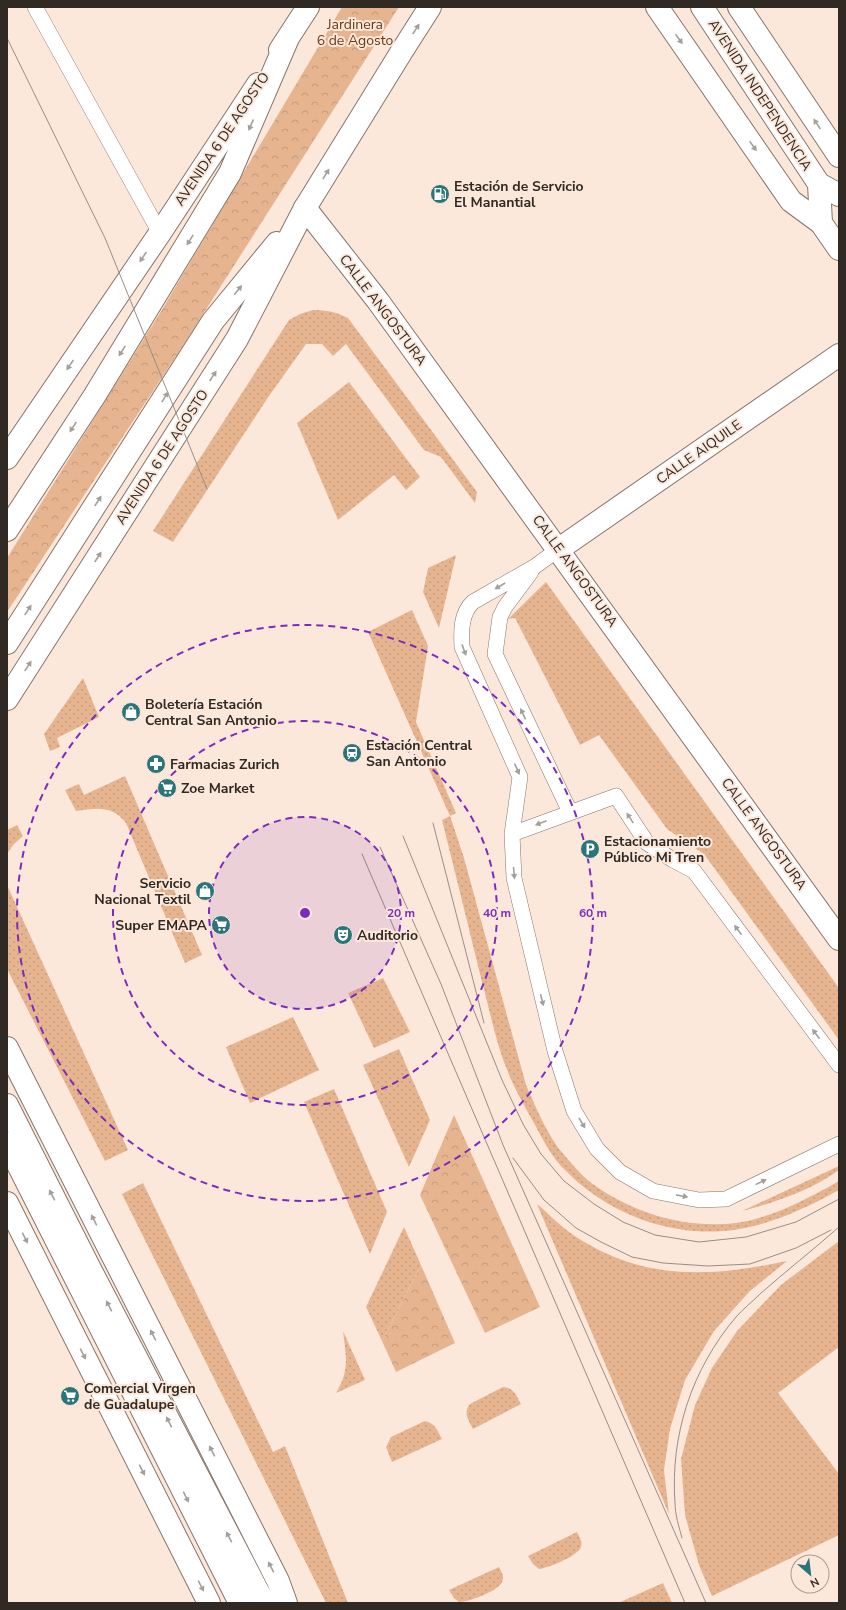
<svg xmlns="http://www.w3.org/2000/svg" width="846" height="1610" font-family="'Nunito Sans',sans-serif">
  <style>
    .grass { fill: url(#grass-dots) }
    .park { fill: url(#park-crowns) }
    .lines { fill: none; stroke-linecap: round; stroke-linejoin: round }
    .lane-casing { stroke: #87756a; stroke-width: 16 }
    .street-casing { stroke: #87756a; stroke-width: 24 }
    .secondary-casing { stroke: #87756a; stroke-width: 24 }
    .primary-casing { stroke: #87756a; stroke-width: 24 }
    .lane { stroke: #fff; stroke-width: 15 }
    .street { stroke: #fff; stroke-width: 22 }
    .secondary { stroke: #fff; stroke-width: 22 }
    .primary { stroke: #fff; stroke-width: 22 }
    .tram { stroke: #9b8d84; stroke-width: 1 }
    .oneway { fill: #a29f9c }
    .ring { fill: none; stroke: #7b2cbf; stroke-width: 2; stroke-dasharray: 7 5 }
    .labels { text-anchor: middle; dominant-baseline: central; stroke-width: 4; stroke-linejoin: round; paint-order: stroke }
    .park-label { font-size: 14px; fill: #6a3a12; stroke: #fce8db }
    .street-label { font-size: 14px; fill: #302924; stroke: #fce8db }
    .poi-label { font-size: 14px; font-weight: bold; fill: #302924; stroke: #fce8db; text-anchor: start }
    .centre { fill: #7b2cbf; stroke: #fce8db; stroke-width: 2 }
    .ring-label { font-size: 12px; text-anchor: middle; font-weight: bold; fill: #7b2cbf; stroke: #fce8db; stroke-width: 4; stroke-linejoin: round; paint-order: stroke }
  </style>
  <defs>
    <pattern id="grass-dots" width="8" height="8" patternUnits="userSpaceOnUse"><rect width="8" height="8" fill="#e7b490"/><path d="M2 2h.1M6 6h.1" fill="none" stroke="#c69b7c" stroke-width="1.8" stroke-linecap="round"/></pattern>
    <pattern id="park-crowns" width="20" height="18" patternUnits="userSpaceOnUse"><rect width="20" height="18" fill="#e7b490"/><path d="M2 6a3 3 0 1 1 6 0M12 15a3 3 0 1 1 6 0" fill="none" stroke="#c69b7c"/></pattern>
  </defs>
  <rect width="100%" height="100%" fill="#fce8db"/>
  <path class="grass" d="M313,310C327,310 336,312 348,318L477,492L475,503L441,457L424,450L346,344L333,356L322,344H306L269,396L173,542L153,531L289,320L300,314Z
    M349,382L420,477L406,490L394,475L338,520L297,423Z
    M456,555L439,628L423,592L428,568Z
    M546,582L839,988V1040L704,854L667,829L599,735L580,745L515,618L508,619Z
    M412,610L428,646L416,722L456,813L450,816L464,858L526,1085C537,1109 547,1136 565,1156C573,1165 581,1175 590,1182C631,1213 685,1229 736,1223C772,1218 807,1199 839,1181V1190C777,1224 723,1244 652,1223C620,1213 589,1195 566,1171C552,1158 543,1140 534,1123C525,1107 515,1090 508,1072C496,1044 489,1007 481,978C468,925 455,872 442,820L450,816L368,632Z
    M83,678L99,717L57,738L60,747L50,751L44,734Z
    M125,776L202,955L185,963L126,823C112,805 97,808 76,811L65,790L79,784L84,795Z
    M17,825L23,836L13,845L7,854V830Z
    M7,885L128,1150L105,1161L7,969Z
    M383,978L410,1032L374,1048L348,993Z
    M293,1017L319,1070L250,1103L226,1047Z
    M399,1049L430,1120L409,1167L363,1065Z
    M334,1089L387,1212L370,1254L304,1102Z
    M839,1166V1170C810,1191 776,1202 742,1211Z
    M143,1183L273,1452L285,1446L348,1603H326L122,1194Z
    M537,1204C548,1213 558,1224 569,1232C639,1281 707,1278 787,1261L750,1291L714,1331L685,1380L670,1429L664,1470L669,1514Z
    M404,1227L421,1265L382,1341L366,1307Z
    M839,1241V1347L778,1393L839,1474V1535L712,1596L699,1565L685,1515L681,1459L695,1405L712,1368L737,1331L781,1285Z
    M343,1331L365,1380L336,1393C350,1370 346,1357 343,1331Z
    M503,1387C514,1388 516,1395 521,1404L473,1429C468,1419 463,1413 470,1404Z
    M425,1421C436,1424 437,1430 442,1439L392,1462L386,1447L391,1437Z
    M577,1532C579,1537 583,1541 581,1547C578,1556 548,1568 539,1569L533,1564L528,1556Z
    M499,1567C501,1572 505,1576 502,1582C498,1591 469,1602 459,1602L454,1598L449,1590Z
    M663,1583L672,1603H618Z"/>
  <path class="park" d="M342,7H399L184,344L7,612V558L160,313Z
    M454,1115L540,1307L485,1333L420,1195Z
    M421,1265L455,1343L396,1372L382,1341Z"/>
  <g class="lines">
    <g class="lane-casing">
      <path id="lane" d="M35,7L160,233
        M559,549L534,567L473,602C461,613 461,631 462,647L520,777L512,834L514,878L555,1051L574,1111L597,1149L620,1172L653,1191L699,1200L726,1199L839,1144
        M531,572L505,607L500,617L495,654L570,812
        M512,834L616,796L647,843L673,860L694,871L839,1065"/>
    </g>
    <g class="street-casing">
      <path id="street" d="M305,208L378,301L839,939
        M559,549L839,355"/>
    </g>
    <g class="secondary-casing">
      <path id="secondary" d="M702,7L819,184L839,195
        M819,184L821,223L839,249
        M7,1048L278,1581L286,1603
        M7,1203L209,1603"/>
    </g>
    <g class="primary-casing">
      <path id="primary" d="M657,7L791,201L821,223
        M739,7L839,156
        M280,50L308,7
        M7,458L160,233L258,84
        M7,530L95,395L230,173L288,38
        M7,643L213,321L277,243
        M7,699L237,339L305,208L402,51L430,7
        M7,1105L89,1267L264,1603
        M7,1143L240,1603"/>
    </g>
    <use href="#lane" class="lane"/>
    <use href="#street" class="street"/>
    <use href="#secondary" class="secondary"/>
    <use href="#primary" class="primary"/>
    <path class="tram" d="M7,38L105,238L207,489
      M433,823L484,1023
      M403,836L502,1080L523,1124L541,1154L564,1181L594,1204L623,1222L655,1235L699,1242L746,1237L796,1222L839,1199
      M380,847L441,984L503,1145L706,1603
      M362,854L685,1603
      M513,1158L544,1200L576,1228L601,1242L632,1257L663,1263L708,1266L750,1264L796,1248L831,1230
      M682,1538C679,1527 675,1514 675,1503C670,1435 692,1369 736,1317C743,1309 752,1302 760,1294C786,1271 813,1250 839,1227"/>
  </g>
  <defs><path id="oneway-solid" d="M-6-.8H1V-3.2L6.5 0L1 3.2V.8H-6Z"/></defs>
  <g class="oneway">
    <use href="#oneway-solid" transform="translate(416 29) rotate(-57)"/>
    <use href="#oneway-solid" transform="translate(679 39) rotate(55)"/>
    <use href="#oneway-solid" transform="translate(817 124) rotate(-124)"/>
    <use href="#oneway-solid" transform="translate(251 125) rotate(113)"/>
    <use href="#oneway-solid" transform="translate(753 146) rotate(55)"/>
    <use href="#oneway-solid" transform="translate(326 174) rotate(-58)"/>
    <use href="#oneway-solid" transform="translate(190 240) rotate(122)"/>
    <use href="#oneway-solid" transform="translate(143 257) rotate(124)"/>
    <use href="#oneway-solid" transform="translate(238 290) rotate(-51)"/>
    <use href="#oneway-solid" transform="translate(122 351) rotate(122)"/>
    <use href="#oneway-solid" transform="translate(70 365) rotate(124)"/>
    <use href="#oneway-solid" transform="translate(213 376) rotate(-57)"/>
    <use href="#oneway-solid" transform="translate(165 397) rotate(-58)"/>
    <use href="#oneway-solid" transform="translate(73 427) rotate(123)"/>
    <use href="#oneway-solid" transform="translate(98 501) rotate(-57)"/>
    <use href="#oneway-solid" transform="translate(98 557) rotate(-57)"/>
    <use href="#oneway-solid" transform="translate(500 586) rotate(150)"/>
    <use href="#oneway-solid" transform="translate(28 610) rotate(-57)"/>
    <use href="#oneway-solid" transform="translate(464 650) rotate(70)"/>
    <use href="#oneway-solid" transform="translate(28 666) rotate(-57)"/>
    <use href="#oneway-solid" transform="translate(523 714) rotate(-115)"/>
    <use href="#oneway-solid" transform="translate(517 769) rotate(66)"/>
    <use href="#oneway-solid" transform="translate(630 818) rotate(-123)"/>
    <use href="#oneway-solid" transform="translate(541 823) rotate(159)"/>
    <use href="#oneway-solid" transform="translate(514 873) rotate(85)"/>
    <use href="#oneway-solid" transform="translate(738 930) rotate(-127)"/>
    <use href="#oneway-solid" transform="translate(542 1000) rotate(76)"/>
    <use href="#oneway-solid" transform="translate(816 1034) rotate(-127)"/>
    <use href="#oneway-solid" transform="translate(582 1123) rotate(59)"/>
    <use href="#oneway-solid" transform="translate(761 1182) rotate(-26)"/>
    <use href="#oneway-solid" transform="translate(52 1195) rotate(-117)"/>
    <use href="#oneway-solid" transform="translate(682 1196) rotate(11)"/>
    <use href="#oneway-solid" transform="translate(94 1220) rotate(-117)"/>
    <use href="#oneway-solid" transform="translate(25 1238) rotate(63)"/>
    <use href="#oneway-solid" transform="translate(109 1306) rotate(-117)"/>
    <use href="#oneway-solid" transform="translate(153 1335) rotate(-117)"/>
    <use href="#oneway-solid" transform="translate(83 1354) rotate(63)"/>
    <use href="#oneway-solid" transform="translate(169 1422) rotate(-117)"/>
    <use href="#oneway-solid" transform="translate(212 1451) rotate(-117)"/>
    <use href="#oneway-solid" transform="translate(142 1470) rotate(63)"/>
    <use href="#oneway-solid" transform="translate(186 1497) rotate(63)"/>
    <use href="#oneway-solid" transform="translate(229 1537) rotate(-117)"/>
    <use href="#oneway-solid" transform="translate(271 1567) rotate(-117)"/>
    <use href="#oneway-solid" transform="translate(201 1586) rotate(63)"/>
  </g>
  <circle cx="305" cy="913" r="96" fill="#7b2cbf" fill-opacity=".12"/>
  <g class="ring">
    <circle cx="305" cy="913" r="96"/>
    <circle cx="305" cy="913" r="192"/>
    <circle cx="305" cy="913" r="288"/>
  </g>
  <defs>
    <g id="fuel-disc" transform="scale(1)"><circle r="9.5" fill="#2a747a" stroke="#fce8db"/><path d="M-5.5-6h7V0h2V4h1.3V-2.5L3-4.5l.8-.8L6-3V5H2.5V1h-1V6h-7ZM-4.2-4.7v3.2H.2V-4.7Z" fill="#fff"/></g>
    <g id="shop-disc" transform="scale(1)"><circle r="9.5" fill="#2a747a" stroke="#fce8db"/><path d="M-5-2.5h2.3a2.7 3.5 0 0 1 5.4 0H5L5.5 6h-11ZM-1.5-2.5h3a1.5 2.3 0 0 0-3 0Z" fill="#fff"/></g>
    <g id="station-disc" transform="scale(1)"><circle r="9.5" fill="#2a747a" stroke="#fce8db"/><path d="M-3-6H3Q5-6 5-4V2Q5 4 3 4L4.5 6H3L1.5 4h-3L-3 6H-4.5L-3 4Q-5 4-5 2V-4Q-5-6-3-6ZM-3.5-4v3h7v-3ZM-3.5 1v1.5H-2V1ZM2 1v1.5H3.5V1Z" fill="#fff"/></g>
    <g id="pharmacy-disc" transform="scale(1)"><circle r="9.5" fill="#2a747a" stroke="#fce8db"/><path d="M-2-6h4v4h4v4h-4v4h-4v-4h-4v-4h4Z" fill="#fff"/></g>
    <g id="supermarket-disc" transform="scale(1)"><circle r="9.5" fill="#2a747a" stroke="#fce8db"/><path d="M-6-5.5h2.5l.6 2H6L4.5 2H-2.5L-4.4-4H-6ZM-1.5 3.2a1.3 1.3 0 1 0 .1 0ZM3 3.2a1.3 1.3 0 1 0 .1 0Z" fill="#fff"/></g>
    <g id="parking-disc" transform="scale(1)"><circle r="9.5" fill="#2a747a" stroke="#fce8db"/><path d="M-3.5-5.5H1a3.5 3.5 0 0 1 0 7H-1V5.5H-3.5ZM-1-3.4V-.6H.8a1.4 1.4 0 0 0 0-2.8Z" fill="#fff"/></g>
    <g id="theatre-disc" transform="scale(1)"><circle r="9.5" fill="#2a747a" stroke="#fce8db"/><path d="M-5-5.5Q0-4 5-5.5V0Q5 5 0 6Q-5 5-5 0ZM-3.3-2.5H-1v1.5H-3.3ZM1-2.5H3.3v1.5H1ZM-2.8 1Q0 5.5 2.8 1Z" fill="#fff"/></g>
  </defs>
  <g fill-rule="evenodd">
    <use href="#fuel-disc" x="440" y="194"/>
    <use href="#shop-disc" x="131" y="712"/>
    <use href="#station-disc" x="352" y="753"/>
    <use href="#pharmacy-disc" x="156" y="764"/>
    <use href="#supermarket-disc" x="167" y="788"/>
    <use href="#parking-disc" x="590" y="849"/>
    <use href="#shop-disc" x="205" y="891"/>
    <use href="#supermarket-disc" x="221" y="925"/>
    <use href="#theatre-disc" x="343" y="935"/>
    <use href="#supermarket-disc" x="70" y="1396"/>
  </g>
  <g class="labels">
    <g class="park-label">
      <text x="355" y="24">Jardinera<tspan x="355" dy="16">6 de Agosto</tspan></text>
    </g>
    <g class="street-label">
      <text transform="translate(760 95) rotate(57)">AVENIDA INDEPENDENCIA</text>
      <text transform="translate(222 139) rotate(-56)">AVENIDA 6 DE AGOSTO</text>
      <text transform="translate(383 310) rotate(53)">CALLE ANGOSTURA</text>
      <text transform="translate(699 452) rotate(-35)">CALLE AIQUILE</text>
      <text transform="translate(162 457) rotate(-57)">AVENIDA 6 DE AGOSTO</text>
      <text transform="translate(575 571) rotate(54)">CALLE ANGOSTURA</text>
      <text transform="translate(764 834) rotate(54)">CALLE ANGOSTURA</text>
    </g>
    <g class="poi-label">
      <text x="454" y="186">Estación de Servicio<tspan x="454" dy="16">El Manantial</tspan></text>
      <text x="145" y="704">Boletería Estación<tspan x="145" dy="16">Central San Antonio</tspan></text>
      <text x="366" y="745">Estación Central<tspan x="366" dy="16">San Antonio</tspan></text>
      <text x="170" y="764">Farmacias Zurich</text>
      <text x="181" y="788">Zoe Market</text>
      <text x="604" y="841">Estacionamiento<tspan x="604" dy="16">Público Mi Tren</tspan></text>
      <text x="191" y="883" text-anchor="end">Servicio<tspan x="191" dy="16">Nacional Textil</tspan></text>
      <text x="207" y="925" text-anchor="end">Super EMAPA</text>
      <text x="357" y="935">Auditorio</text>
      <text x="84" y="1388">Comercial Virgen<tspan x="84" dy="16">de Guadalupe</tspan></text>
    </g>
  </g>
  <circle cx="305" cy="913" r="6" class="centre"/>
  <g class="ring-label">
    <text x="401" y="917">20 m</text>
    <text x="497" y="917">40 m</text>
    <text x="593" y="917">60 m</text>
  </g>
  <rect width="846" height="1610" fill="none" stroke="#302924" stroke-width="16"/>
  <g transform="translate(810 1574) rotate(152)"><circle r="19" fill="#fce8db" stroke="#aa9c92"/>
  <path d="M0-3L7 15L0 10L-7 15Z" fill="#2a747a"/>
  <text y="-6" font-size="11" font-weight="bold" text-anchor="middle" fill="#302924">N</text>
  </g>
</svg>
